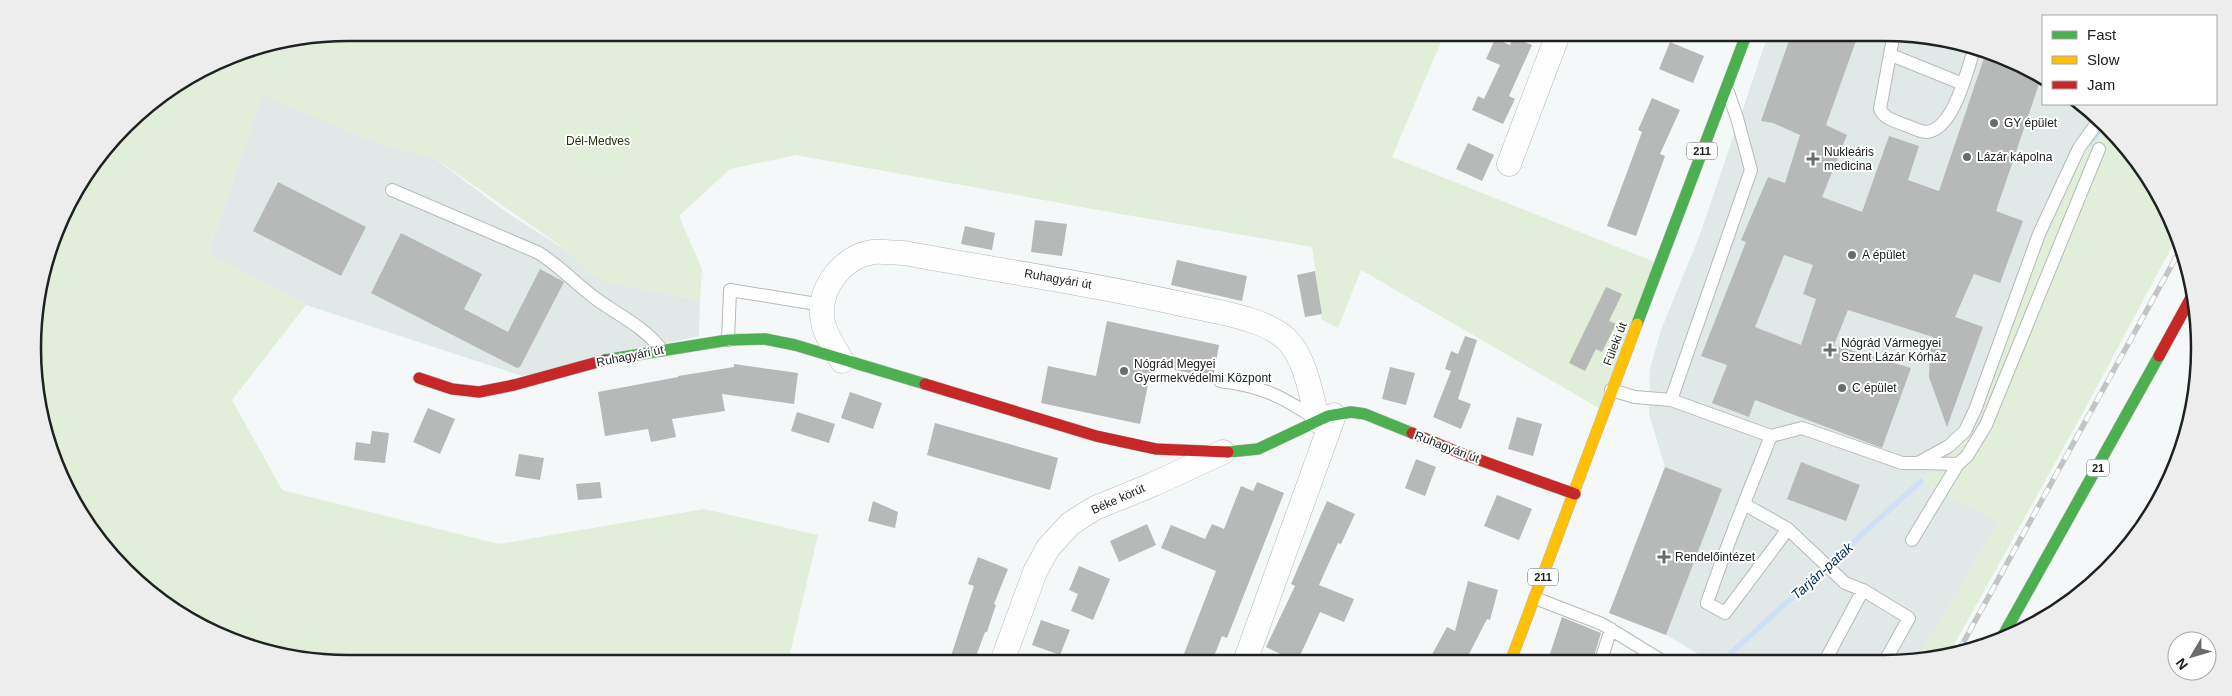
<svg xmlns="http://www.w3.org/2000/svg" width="2232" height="696" font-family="Arial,sans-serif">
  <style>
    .built { fill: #e0e9e8 }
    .green { fill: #e1eed9 }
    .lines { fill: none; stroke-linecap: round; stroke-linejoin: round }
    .stream { stroke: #cde0f6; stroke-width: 5.5 }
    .building { fill: #b7b9b9; fill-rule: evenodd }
    .lane-casing { stroke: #b7b9b9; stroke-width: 14 }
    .street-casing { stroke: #b7b9b9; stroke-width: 25 }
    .fast-casing { stroke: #b7b9b9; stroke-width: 12 }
    .slow-casing { stroke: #b7b9b9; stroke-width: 12 }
    .jam-casing { stroke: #b7b9b9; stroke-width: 12 }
    .lane { stroke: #fefefe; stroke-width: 12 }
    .street { stroke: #fefefe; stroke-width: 24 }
    .fast { stroke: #4caf50; stroke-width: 11 }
    .slow { stroke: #ffc107; stroke-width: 11 }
    .jam { stroke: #c62828; stroke-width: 11 }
    .rail-casing { stroke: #c3c4c4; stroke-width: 5.5 }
    .rail { stroke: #fff; stroke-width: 4; stroke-dasharray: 11; stroke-linecap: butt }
    .poi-dot { fill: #6b6d6d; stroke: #fff; stroke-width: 2 }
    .labels { text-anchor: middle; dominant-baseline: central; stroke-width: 4; stroke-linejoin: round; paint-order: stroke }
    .shield { fill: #fff; stroke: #636464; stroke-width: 1 }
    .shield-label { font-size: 11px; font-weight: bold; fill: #202222 }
    .poi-label { font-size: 12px; fill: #202222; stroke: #fff; text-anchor: start }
    .park-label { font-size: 12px; fill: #213409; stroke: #fff }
    .street-label { font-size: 12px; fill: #202222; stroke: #fff }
    .water-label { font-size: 14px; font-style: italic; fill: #002a58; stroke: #fff }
    .rim { fill: none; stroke: #202222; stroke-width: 2.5 }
  </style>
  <rect width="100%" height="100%" fill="#f5f8f8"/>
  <path class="built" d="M1767,38L1946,39L2043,79V104H2077L2102,128L2087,146L2055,211L1973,434L1921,481L1999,522L1916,661L1709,660L1666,635L1609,613L1665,467L1649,414L1650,369L1661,330L1699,237Z
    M262,94L377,143L433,157L506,212L572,254L587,273L607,282L700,300L699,336L522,376L306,305L208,253Z"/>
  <path class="green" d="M348,33L1443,37L1392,157L1660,264L1604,411L1361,270L1338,328L1321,319L1322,314L1312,247L1104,211L796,155L730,169L679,216L702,269L700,300L607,282L586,273L572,254L433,157L377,143L262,95L208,253L306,305L232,400L282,490L499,544L704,509L818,535L789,658L286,657L173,610L86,524L43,429L35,307L65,208L140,111L228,56Z
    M2102,128L2146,173L2175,241L2079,420L1949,654L1925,661H1916L1999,522L1921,481L1973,434L2055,211L2090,143Z"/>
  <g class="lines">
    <path class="stream" d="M2090,143L2102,128
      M1723,660L1921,481"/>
  </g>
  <path class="building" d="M1513,37L1532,45L1509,96L1515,99L1503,124L1472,110L1478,96L1484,99L1500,65L1486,59L1495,39L1510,45Z
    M1790,38H1857L1826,125L1847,135L1822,197L1862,212L1889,136L1919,146L1908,180L1939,191L1985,55L2041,78L1996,211L2023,221L2000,283L1974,274L1955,317L1983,327L1947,427L1929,377L1930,351L1933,337L1848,310L1834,345L1911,368L1882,448L1755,400L1749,417L1712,403L1727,365L1701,356L1746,242L1741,240L1768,177L1785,183L1800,135L1773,123L1761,121ZM1784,255L1813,265L1803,294L1816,299L1801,345L1755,327Z
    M1670,42L1704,56L1693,83L1659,69Z
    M1652,98L1680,110L1660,154L1665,156L1636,236L1607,226L1642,132L1638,130Z
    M1468,143L1494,155L1482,181L1456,169Z
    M278,182L366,227L341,276L253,231Z
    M1035,220L1067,224L1062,256L1031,252Z
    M965,226L995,233L992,250L961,244Z
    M401,233L482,274L464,309L508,332L540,269L564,282L520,367L517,368L371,293Z
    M1177,260L1247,276L1242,301L1171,285Z
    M1315,271L1322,314L1305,317L1297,275Z
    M1606,287L1622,294L1609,321L1616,324L1602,352L1596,349L1585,371L1569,363Z
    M1107,321L1219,345L1213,378L1152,365L1140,424L1041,403L1048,366L1096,376Z
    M1465,336L1477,340L1458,399L1471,404L1461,429L1433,417L1451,371L1445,369L1451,351L1458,354Z
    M734,364L798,373L794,404L722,394L725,411L672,419L676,437L651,442L648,429L605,436L598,392L678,377V376L734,367Z
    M1390,367L1415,373L1406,405L1382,399Z
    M850,392L882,403L873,429L841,418Z
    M428,408L455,419L440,454L413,442Z
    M797,412L835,424L829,443L791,431Z
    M1517,417L1542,424L1533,456L1508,449Z
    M935,423L1058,458L1050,490L927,455Z
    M372,431L389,433L385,463L354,460L356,442L370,444Z
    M519,454L544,458L540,480L515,476Z
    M1416,459L1436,467L1425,496L1405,488Z
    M1801,462L1860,485L1846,521L1787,499Z
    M1665,467L1722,489L1666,635L1609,613Z
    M600,482L602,498L578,500L576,484Z
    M1257,482L1284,493L1227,638L1222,636L1213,659H1182L1216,571L1161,548L1171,525L1205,539L1212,524L1224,529L1241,486L1253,491Z
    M1497,495L1532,509L1519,540L1484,526Z
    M873,501L898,512L895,528L868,521Z
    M1327,501L1355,514L1341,544L1338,543L1319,585L1354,599L1344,622L1320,612L1298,660H1293L1266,647L1295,586L1291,584Z
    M1147,524L1156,545L1119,562L1110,541Z
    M978,557L1008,569L994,604L996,605L987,632H985L975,659H950L974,586L968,584Z
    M1079,566L1110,579L1093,620L1071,611L1078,594L1069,590Z
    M1468,581L1498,590L1490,620L1487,619L1466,660H1429L1447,627L1455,631Z
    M1562,617L1601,633L1593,660H1548Z
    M1041,620L1070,630L1060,655L1032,645Z"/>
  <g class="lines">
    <g class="lane-casing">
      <path id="lane" d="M1893,38L1880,109C1884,119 1896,121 1905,125C1912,127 1920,132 1927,132C1954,129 1967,70 1974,50
        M1891,55L1963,84
        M392,190L539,253C561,267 578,286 599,301C622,317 645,328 662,350
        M728,340L730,290L823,305
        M1220,381C1262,386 1281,396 1316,419
        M1611,390L1635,397L1671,400L1771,436C1749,491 1726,546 1707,603L1725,613L1788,529L1744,504
        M1671,400L1751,170L1737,118L1728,92
        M1771,436L1802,428L1902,463H1918L1949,446L1965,431L1975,410L2039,234L2079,148L2097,123
        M1920,463L1958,464L1967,456L1986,425L2099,149
        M1788,529L1845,583L1863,590L1825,661
        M1912,540L1958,464
        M1863,590L1909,618L1885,661
        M1535,598L1602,624L1659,659L1658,660
        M1601,660L1611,629"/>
    </g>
    <g class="street-casing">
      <path id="street" d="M1509,164L1557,37
        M842,361C834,347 823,332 822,315C820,286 844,256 873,252C883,251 894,253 904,253C996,270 1087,283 1177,303C1209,311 1268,317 1290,343C1307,364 1311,396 1318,421
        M1003,659L1035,572L1048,548L1070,524L1095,508L1154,484L1223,452
        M1246,659L1334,415"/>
    </g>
    <g class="fast-casing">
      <path id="fast" d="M1637,324L1745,38
        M605,360L728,340L765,339L795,345L925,384
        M1228,452L1258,449L1328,416L1351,412L1365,414L1412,433
        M2000,641L2159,356"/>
    </g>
    <g class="slow-casing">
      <path id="slow" d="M1511,660L1637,324"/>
    </g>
    <g class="jam-casing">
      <path id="jam" d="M2159,356L2193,294
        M419,378L452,389L479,392L514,385L605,360
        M925,384L1096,436L1156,449L1228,452
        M1412,433L1460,453L1575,494"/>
    </g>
    <use href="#lane" class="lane"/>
    <use href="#street" class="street"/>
    <use href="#fast" class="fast"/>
    <use href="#slow" class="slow"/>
    <use href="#jam" class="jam"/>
    <g class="rail-casing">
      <path id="rail" d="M1958,652L2179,252"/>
    </g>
    <use href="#rail" class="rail"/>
  </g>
  <g class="poi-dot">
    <circle cx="1994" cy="123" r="5"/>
    <circle cx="1967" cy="157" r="5"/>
    <path d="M1810.5 151.5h5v5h5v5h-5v5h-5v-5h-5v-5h5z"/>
    <circle cx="1852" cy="255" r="5"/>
    <path d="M1827.5 342.5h5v5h5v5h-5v5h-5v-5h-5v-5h5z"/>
    <circle cx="1124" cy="371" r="5"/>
    <circle cx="1842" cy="388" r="5"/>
    <path d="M1661.5 549.5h5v5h5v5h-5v5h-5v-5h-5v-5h5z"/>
  </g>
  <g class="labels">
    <g class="shield">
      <rect x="1687" y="142.5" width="30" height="17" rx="4"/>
      <rect x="2087" y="459.5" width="22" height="17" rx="4"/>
      <rect x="1528" y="568.5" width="30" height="17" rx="4"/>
    </g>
    <g class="shield-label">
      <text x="1702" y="151">211</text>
      <text x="2098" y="468">21</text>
      <text x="1543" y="577">211</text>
    </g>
    <g class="poi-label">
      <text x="2004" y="123">GY épület</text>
      <text x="1824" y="152">Nukleáris<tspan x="1824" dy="14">medicina</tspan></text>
      <text x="1977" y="157">Lázár kápolna</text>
      <text x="1862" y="255">A épület</text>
      <text x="1841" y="343">Nógrád Vármegyei<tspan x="1841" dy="14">Szent Lázár Kórház</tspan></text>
      <text x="1134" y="364">Nógrád Megyei<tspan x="1134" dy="14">Gyermekvédelmi Központ</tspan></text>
      <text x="1852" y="388">C épület</text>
      <text x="1675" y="557">Rendelőintézet</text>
    </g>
    <g class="park-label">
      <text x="598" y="141">Dél-Medves</text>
    </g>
    <g class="street-label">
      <text transform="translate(1058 279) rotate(10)">Ruhagyári út</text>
      <text transform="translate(1615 344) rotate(-69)">Füleki út</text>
      <text transform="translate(630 356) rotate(-11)">Ruhagyári út</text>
      <text transform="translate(1447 447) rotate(21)">Ruhagyári út</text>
      <text transform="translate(1118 499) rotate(-24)">Béke körút</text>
    </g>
    <g class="water-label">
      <text transform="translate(1822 571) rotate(-42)">Tarján-patak</text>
    </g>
  </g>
  <path d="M0 0H2232V696H0ZM348 41H1884A307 307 0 0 1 2191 348V348A307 307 0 0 1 1884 655H348A307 307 0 0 1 41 348V348A307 307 0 0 1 348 41Z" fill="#ededed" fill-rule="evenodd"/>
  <path class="rim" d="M348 41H1884A307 307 0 0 1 2191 348V348A307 307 0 0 1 1884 655H348A307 307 0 0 1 41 348V348A307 307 0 0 1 348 41Z"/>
  <rect x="2042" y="15" width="175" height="90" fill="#ffffff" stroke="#a6a7a7"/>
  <rect x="2052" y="31" width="25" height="8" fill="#4caf50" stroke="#a6a7a7"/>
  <text x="2087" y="40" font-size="15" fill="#202222">Fast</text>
  <rect x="2052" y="56" width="25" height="8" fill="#ffc107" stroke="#a6a7a7"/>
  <text x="2087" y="65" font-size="15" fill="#202222">Slow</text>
  <rect x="2052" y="81" width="25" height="8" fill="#c62828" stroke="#a6a7a7"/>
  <text x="2087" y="90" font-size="15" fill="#202222">Jam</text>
  <g transform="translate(2192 656) rotate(232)"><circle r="24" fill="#ffffff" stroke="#a6a7a7"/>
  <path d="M0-4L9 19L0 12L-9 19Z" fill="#6b6d6d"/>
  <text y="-8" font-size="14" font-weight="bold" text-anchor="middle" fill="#202222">N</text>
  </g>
</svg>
